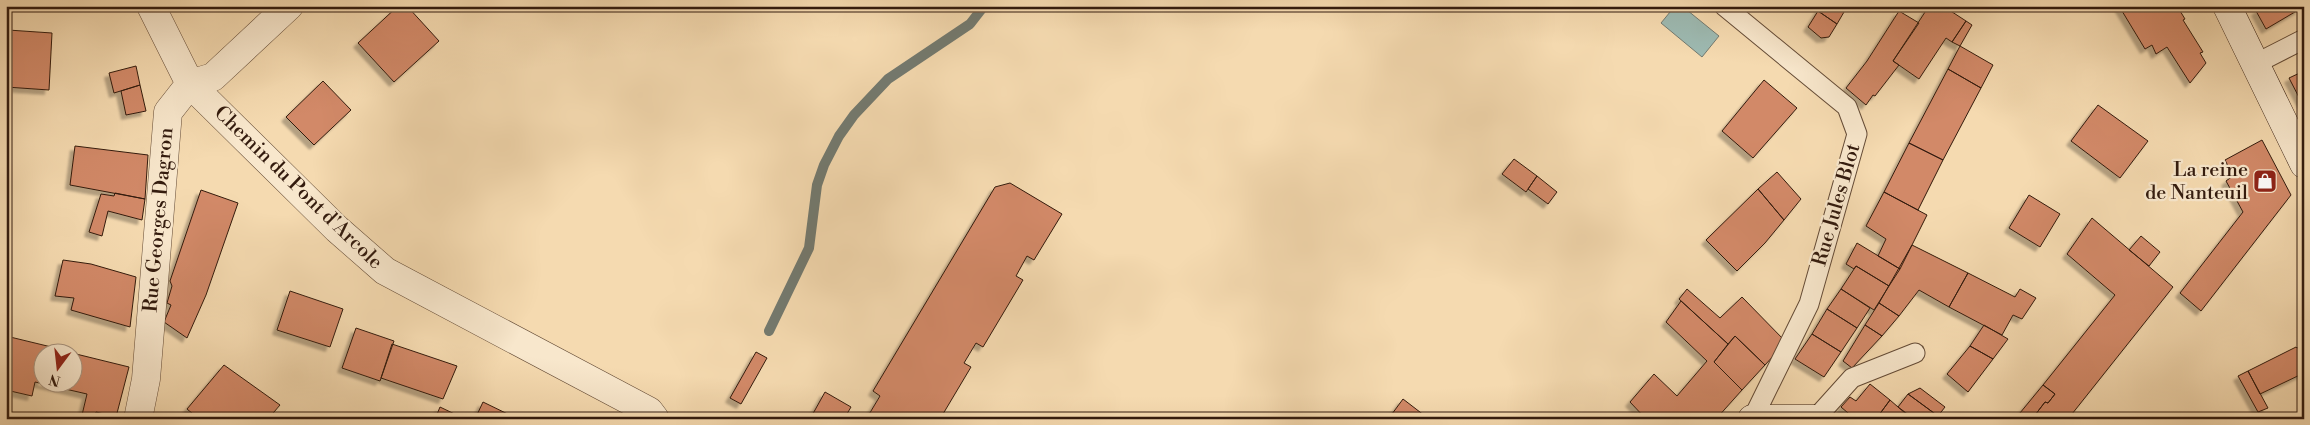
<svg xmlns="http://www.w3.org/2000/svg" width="2310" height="425" font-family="'Libre Bodoni',serif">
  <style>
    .water { fill: #9dbab2; stroke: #737a70 }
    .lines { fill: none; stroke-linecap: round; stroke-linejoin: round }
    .stream { stroke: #737a70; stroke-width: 10 }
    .building { fill: #d28967; stroke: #331b0e; filter: url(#shadow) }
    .lane-casing { stroke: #644b36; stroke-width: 21 }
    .street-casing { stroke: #644b36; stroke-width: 29 }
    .secondary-casing { stroke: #331b0e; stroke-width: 29 }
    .lane { stroke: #f8e7cc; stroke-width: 19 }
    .street { stroke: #f8e7cc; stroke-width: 28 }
    .secondary { stroke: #f8e7cc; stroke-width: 28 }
    .labels { text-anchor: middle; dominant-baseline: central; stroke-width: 4.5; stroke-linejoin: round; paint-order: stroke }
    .poi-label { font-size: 20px; fill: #331b0e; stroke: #f8e7cc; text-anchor: end }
    .street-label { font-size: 20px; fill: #331b0e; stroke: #f8e7cc }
  </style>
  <defs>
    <filter id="shadow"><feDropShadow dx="-4.5" dy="4.5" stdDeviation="1" flood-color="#0004"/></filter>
  </defs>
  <rect width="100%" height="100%" fill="#f5dab0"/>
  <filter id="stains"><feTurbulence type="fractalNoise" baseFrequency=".004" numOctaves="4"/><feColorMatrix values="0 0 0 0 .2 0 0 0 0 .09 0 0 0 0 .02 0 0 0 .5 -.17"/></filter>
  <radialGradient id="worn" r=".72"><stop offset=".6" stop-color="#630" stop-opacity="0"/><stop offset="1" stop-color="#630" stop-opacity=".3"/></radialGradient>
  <path class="water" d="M1675,6H1682L1719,36L1702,57L1661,23Z"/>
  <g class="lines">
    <path class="stream" d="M769,331L809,248L817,185L824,165L839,136L854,115L888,79L970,24L984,6"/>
  </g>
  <path class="building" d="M398,6H407L439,41L394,82L358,43Z
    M1821,6H1836L1844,12L1837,24L1818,11Z
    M1929,6H1943L1966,21L1952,42L1946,38L1919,79L1893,61Z
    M2119,6H2177L2185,19L2183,20L2203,52L2200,53L2206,63L2190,83L2167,47L2156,54L2152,45L2145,49Z
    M2263,6H2298L2300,9L2266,29L2256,11Z
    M1818,11L1837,24L1829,37L1821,38L1808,27Z
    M1899,11L1919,23L1893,61L1899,65L1875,96L1873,95L1866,105L1846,88L1867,61Z
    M1966,21L1972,25L1960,46L1952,42Z
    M8,30L52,33L49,90L6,87Z
    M1960,46L1993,65L1981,88L1948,69Z
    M136,66L140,85L114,93L109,73Z
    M1948,69L1981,88L1943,160L1909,143Z
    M2304,71V107L2289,78Z
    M1764,80L1797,108L1753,158L1722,131Z
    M323,81L351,110L314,145L286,117Z
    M140,85L146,111L126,115L121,91Z
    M2098,105L2148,141L2120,178L2071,141Z
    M2262,140L2291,195L2201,311L2180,293L2243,212L2226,181L2233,176L2225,160Z
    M1909,143L1943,160L1918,210L1884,192Z
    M75,146L148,155L145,199L70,185Z
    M1514,159L1537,176L1526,192L1502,174Z
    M1777,172L1801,199L1784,220L1758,189Z
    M1537,176L1557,192L1548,204L1528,189Z
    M1010,183L1062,214L1034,260L1027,256L1016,276L1023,280L983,347L976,343L964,363L971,367L940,419H873L868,416L880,396L873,391L995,187Z
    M1758,189L1784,220L1765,243L1737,271L1706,240Z
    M201,190L238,203L206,295L187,338L164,322L171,305L167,303L172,286L170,281Z
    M1884,192L1927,215L1900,269L1878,256L1886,239L1866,226Z
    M115,193L145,199L142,220L108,211L102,236L89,232L101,194L114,196Z
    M2029,195L2060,214L2040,247L2009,228Z
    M2092,218L2173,287L2068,419H2032L2045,402L2048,403L2055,394L2043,385L2115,295L2067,254Z
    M2141,236L2160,252L2149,266L2129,250Z
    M1857,243L1900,269L1889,286L1856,266L1854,269L1846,264Z
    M1912,245L1968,273L1949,307L1919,290L1899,316L1879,303Z
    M63,260L91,264L136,277L130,327L71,310L74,298L55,296Z
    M1856,266L1889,286L1874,310L1841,289Z
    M1968,273L2015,297L2020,289L2036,298L2022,319L2013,315L2002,335L1949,307Z
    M1687,289L1720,318L1742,297L1786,342L1765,365L1735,336L1728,344L1679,299Z
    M1841,289L1870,308L1857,328L1827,309Z
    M290,291L343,309L330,347L277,330Z
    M1681,301L1728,344L1714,362L1742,390L1716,419H1646L1630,402L1654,374L1677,396L1707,361L1666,322Z
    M1879,303L1899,316L1882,336L1865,325Z
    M1827,309L1857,328L1841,352L1812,334Z
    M1865,325L1882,336L1852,368L1843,361Z
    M1984,325L2008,339L1993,359L1970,346Z
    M356,328L394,341L380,381L342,368Z
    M1812,334L1841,352L1824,377L1795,359Z
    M6,336L72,352H42V382H72V353L129,367L116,417L96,412L94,418L82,415L87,394L35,382L32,396L6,390L10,377L6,376Z
    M1735,336L1765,365L1742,390L1714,362Z
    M392,344L457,366L443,399L381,378Z
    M2304,345V373L2260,394L2248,371L2296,347L2297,348Z
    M1970,346L1993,359L1968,392L1947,374Z
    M756,352L767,358L741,404L730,398Z
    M224,365L280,405L268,419H199L187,409Z
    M2248,371L2268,408L2258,412L2238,376Z
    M1870,384L1890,400L1876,419H1855L1841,407L1850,397L1856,401Z
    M2043,385L2055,394L2048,403L2045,402L2032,419H2015Z
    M1920,388L1945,407L1938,416L1908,394Z
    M825,392L851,407L844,419H810Z
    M1908,394L1938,416L1941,419H1912L1898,407Z
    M1403,399L1429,419L1389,418Z
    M1890,400L1898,407L1913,418L1876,419Z
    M483,402L518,419H475Z
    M440,407L465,419H435Z"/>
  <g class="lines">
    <g class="lane-casing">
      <path id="lane" d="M1724,6L1847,107L1857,134L1809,304L1753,418
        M2255,64L2304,39
        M1816,418L1852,378L1915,353"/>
    </g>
    <g class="street-casing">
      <path id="street" d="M289,6L213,77L190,84L337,229L385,271L649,411L655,419
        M138,419L146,379L168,112L190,84L151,6"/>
    </g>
    <g class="secondary-casing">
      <path id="secondary" d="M2227,6L2304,164
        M1752,419H1818"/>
    </g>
    <use href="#lane" class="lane"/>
    <use href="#street" class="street"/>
    <use href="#secondary" class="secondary"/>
  </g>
  <defs>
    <g id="shop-square" transform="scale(1.25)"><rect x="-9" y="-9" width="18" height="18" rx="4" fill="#8f2418" stroke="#f8e7cc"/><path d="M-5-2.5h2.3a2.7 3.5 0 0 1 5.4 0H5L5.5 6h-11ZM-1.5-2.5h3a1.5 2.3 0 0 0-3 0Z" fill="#fff"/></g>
  </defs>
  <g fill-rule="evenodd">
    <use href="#shop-square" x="2265" y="181"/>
  </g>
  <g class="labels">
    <g class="poi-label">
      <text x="2248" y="170">La reine<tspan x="2248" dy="23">de Nanteuil</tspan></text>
    </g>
    <g class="street-label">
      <text transform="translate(298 188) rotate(44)">Chemin du Pont d'Arcole</text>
      <text transform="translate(1837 205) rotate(-74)">Rue Jules Blot</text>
      <text transform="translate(159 220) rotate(-85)">Rue Georges Dagron</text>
    </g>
  </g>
  <rect width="2310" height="425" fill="none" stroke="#f5dab0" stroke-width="25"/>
  <rect x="8" y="8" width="2295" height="410" fill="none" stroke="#331b0e" stroke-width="2.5"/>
  <rect x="12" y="12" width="2285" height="400" fill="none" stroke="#331b0e"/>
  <g transform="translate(58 368) rotate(195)"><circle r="24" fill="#f8e7cc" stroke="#a99580"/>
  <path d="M0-4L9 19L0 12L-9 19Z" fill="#8f2418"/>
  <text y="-8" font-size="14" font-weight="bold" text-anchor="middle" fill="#331b0e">N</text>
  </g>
  <rect width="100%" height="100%" filter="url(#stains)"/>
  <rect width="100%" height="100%" fill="url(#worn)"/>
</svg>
